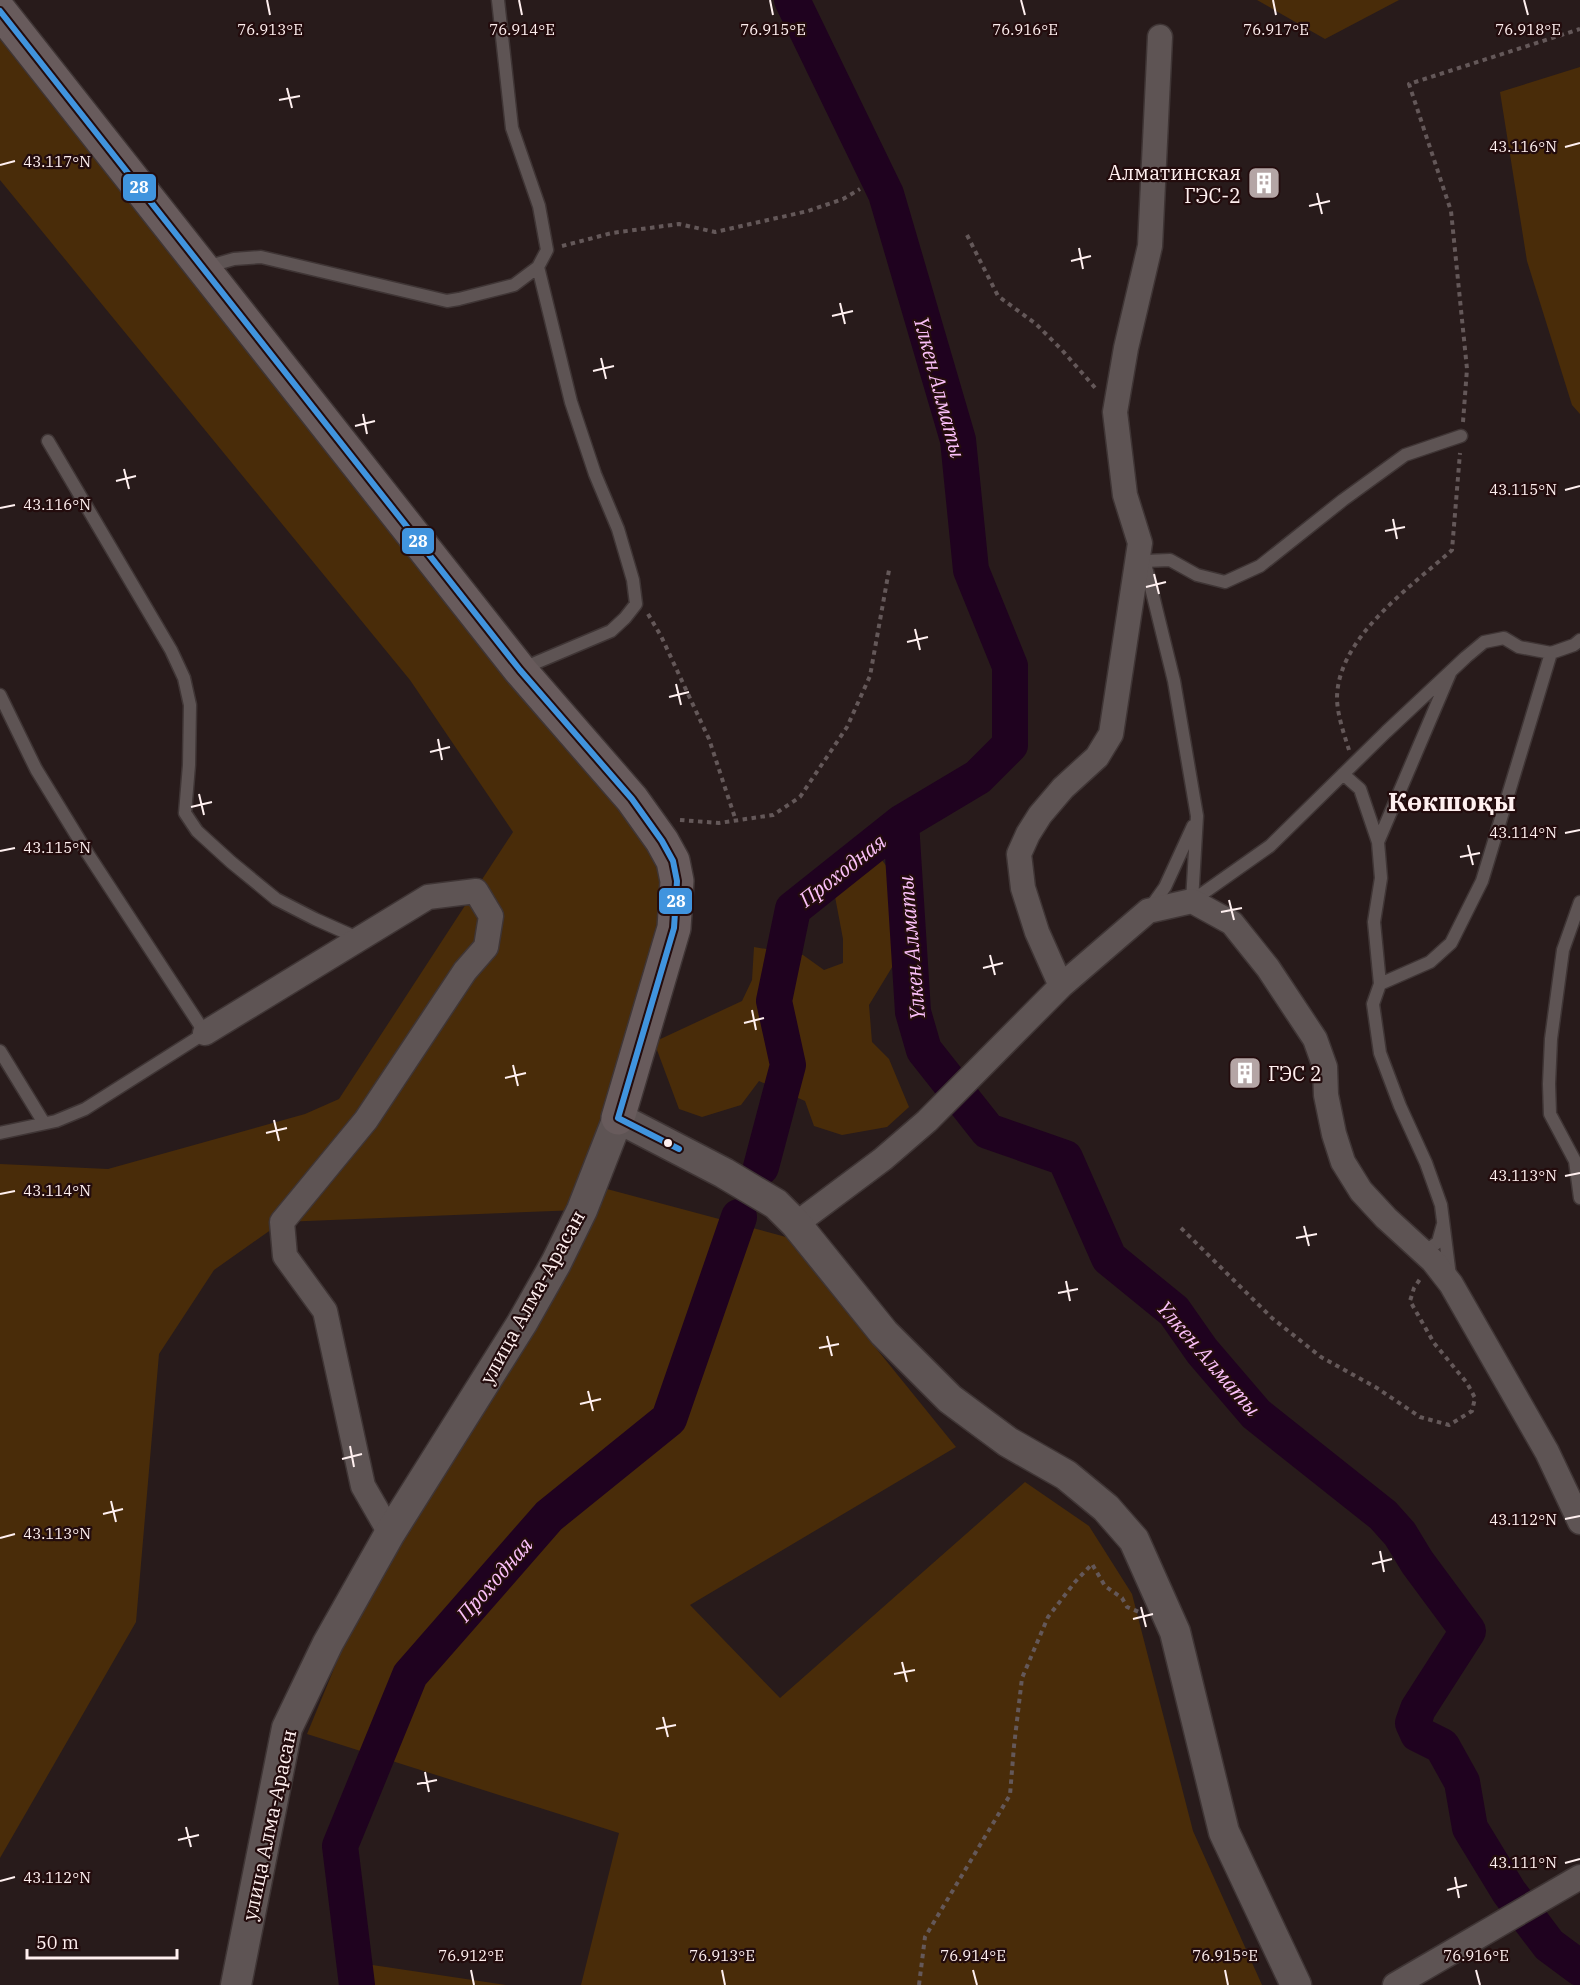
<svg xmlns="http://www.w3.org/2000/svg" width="1580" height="1985" font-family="'IBM Plex Serif',serif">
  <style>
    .green { fill: #492c09 }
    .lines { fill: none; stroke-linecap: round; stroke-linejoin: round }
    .river { stroke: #1f021f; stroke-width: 36 }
    .service-casing { stroke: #3f3535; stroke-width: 15 }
    .minor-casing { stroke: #3f3535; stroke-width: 27 }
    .tertiary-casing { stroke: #3f3535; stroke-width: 33 }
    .secondary-casing { stroke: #3f3535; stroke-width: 36 }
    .path { stroke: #645859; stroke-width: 4; stroke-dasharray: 4.5 4.5; stroke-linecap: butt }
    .service { stroke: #5e5454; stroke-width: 12 }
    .minor { stroke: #5e5454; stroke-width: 24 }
    .tertiary { stroke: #5e5454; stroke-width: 30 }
    .secondary { stroke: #685b5c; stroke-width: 33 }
    .bus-1-casing { stroke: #230c0d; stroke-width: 10 }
    .bus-1 { stroke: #4094de; stroke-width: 6 }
    .ticks { fill: none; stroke: #fff0f0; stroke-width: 2 }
    .bus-dot { fill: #fff0f0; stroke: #230c0d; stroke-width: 2 }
    .labels { text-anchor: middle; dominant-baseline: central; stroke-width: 4.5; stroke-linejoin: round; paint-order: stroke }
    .poi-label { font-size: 20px; fill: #fff0f0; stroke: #230c0d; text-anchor: end }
    .street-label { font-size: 20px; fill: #fff0f0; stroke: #230c0d }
    .water-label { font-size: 21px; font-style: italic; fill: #fcc1fa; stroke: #230c0d }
    .district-label { font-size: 26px; font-weight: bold; fill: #fff0f0; stroke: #230c0d }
    .ticks-label { font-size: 15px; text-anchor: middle; fill: #fff0f0; stroke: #230c0d; stroke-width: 4.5; stroke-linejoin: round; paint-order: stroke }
    .line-badge { stroke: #230c0d; stroke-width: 2 }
    .badge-label { font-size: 16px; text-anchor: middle; font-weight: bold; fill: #fff }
  </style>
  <rect width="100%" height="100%" fill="#281b1b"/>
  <path class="green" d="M1257,0H1399L1325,39Z
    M0,11L677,881L592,1185L786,1237L956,1447L690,1605L780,1698L1025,1482L1089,1526L1132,1594L1193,1831L1262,1985H581L619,1833L307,1734L390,1533L579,1210L282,1222L214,1270L159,1354L136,1622L0,1858V1164L108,1169L305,1114L339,1099L513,832L410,680L0,180Z
    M1580,67V414L1572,405L1527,261L1500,92Z
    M881,859L891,872L890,910L894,964L869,1005L872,1042L889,1059L909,1107L887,1127L842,1135L814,1126L805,1101L759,1081L741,1105L702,1117L679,1109L654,1042L742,1001L752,980L754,947L803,955L824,970L843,963V939L833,886Z
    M339,1960L506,1985H340Z"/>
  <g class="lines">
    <path class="river" d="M792,0L886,194L958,440L971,570L1010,666V745L978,777L901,823L913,1012L924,1050L988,1131L1065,1158L1109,1258L1174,1311L1202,1351L1256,1414L1383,1515L1400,1534L1417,1562L1468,1631L1418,1709L1413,1723L1418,1734L1442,1746L1462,1782L1470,1828L1509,1892L1549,1945L1580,1968
      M761,1167L788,1065L774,1001L793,909L901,823
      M357,1985L340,1846L410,1675L549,1516L669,1419L739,1217"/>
    <g class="service-casing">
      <path id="service" d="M206,267L234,259L261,257L447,301L459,299L514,285L538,267L547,250L539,206L512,128L498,0
        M48,441L171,650L184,678L190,705L189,765L185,813L197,831L231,862L276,899L315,919L360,939
        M1144,559L1174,681L1197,816L1192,901
        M1145,561L1170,560L1197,575L1225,582L1260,566L1343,500L1405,455L1461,436
        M521,669L611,631L625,618L636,604L633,580L618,529L595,474L571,402L538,267
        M0,695L36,769L88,854L205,1033L85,1109L56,1121L0,1133
        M1343,774L1360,789L1378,842
        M1192,901L1270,846L1386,732L1466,657L1484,642L1504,638L1519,647L1551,653L1574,645L1580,640
        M1580,902L1563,950L1551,1039L1549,1084L1550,1114L1575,1161L1580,1198
        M1150,908L1165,887L1193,826
        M1380,984L1430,962L1451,943L1482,881L1551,653
        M0,1051L44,1123
        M1419,1246L1430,1248L1438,1242L1443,1224
        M1450,1276L1441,1205L1426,1163L1400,1106L1380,1053L1373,1004L1380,984L1374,922L1381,878L1378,842L1451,671"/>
    </g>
    <g class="minor-casing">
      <path id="minor" d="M1061,986L1037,932L1023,888L1019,854L1028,834L1040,815L1063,788L1097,757L1111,734L1140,543L1125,495L1115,412L1126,348L1150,246L1160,37
        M205,1033L428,897L476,891L491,916L486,947L465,971L366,1120L282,1222L285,1256L325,1311L363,1486L390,1533
        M796,1224L883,1159L927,1121L1061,986L1148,911L1192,901L1232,923L1268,968L1315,1039L1325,1067L1326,1095L1334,1134L1343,1162L1361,1191L1386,1218L1433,1261L1451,1284L1547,1452L1580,1522
        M1395,1985L1580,1877"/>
    </g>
    <g class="tertiary-casing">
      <path id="tertiary" d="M236,1985L287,1728L328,1643L390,1533L522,1323L556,1263L582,1210L618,1118L724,1173L776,1204L796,1224L884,1333L950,1399L1008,1442L1066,1475L1106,1508L1134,1540L1175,1632L1224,1832L1296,1985"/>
    </g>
    <g class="secondary-casing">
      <path id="secondary" d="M0,11L520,670L632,799L662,841L673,861L677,881L674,928L618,1118"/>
    </g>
    <path class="path" d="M967,235L998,296L1036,324L1062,350L1097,390
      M562,246L612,233L679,224L715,232L808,211L843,199L860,189
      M1463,422L1467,369L1451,211L1409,84L1580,29
      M648,614L661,636L709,739L736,821
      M1349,750C1344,734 1338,717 1337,700C1336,638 1411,587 1452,550L1460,453
      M680,820L719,823L773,815L800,797L847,727L870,676L889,570
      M1181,1228L1272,1318L1321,1357L1377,1388L1420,1417L1449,1425L1472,1411L1475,1398L1467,1383L1434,1343L1410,1301L1414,1288L1420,1279
      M919,1985L925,1937L1010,1795L1014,1746L1022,1678L1048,1617L1075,1582L1092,1564L1105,1586L1122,1598L1127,1607L1139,1612"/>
    <use href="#service" class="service"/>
    <use href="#minor" class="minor"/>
    <use href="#tertiary" class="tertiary"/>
    <use href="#secondary" class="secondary"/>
    <g class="bus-1-casing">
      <path id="bus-1" d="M0,11L520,670L632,799L662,841L673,861L677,881L674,928L618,1118
        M618,1118L679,1149"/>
    </g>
    <use href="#bus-1" class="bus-1"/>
  </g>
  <path class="ticks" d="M267,0L270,15M519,0L522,15M770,0L773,15M1021,0L1025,15M1273,0L1276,15M1524,0L1528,15M287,88L292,108M279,100L300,96M1565,147L1580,143M0,165L15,161M1317,193L1322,214M1309,206L1330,201M1079,248L1083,269M1071,261L1091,256M840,303L845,324M832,316L853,311M601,358L606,379M593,371L614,366M363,414L367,434M355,426L375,421M124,469L129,489M116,481L136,476M1565,490L1580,486M0,508L15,505M1393,519L1397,539M1385,531L1405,527M1154,574L1159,594M1146,587L1166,582M915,629L920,650M907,642L928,637M676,684L681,705M669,697L689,692M438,739L442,760M430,752L450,747M199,794L204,815M191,807L212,802M1565,833L1580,830M1468,845L1473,865M0,851L15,848M1460,857L1480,853M1229,900L1234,920M1221,912L1242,908M990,955L995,975M983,968L1003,963M752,1010L756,1030M744,1023L764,1018M513,1065L518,1086M505,1078L526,1073M274,1120L279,1141M266,1133L287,1128M1565,1176L1580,1173M0,1194L15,1191M1304,1226L1309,1246M1296,1238L1317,1234M1066,1281L1070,1301M1058,1293L1078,1289M827,1336L832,1356M819,1348L839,1344M588,1391L593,1411M580,1404L601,1399M350,1446L354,1467M342,1459L362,1454M111,1501L116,1522M103,1514L123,1509M1565,1519L1580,1516M0,1538L15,1534M1380,1551L1384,1572M1372,1564L1392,1559M1141,1607L1146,1627M1133,1619L1153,1614M902,1662L907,1682M894,1674L915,1670M663,1717L668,1737M656,1729L676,1725M425,1772L429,1792M417,1784L437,1780M186,1827L191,1847M178,1840L199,1835M1565,1863L1580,1859M1455,1877L1459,1898M0,1881L15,1877M1447,1890L1467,1885M471,1970L474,1985M722,1970L725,1985M973,1970L977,1985M1225,1970L1228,1985M1476,1970L1480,1985"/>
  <defs>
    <g id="building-square" transform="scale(1.725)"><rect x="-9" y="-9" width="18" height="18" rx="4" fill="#b4a5a5" stroke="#230c0d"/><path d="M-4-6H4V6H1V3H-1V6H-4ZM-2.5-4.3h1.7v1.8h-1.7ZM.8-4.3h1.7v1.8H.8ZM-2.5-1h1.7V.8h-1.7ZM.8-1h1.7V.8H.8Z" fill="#fff"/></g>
  </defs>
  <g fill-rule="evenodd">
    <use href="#building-square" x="1264" y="183"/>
    <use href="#building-square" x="1245" y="1073"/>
  </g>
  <circle class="bus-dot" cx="668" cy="1143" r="5"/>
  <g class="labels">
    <g class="poi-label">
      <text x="1241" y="172">Алматинская<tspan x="1241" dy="23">ГЭС-2</tspan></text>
      <text x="1268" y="1073" text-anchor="start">ГЭС 2</text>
    </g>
    <g class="street-label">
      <text transform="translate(532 1297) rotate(-61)">улица Алма-Арасан</text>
      <text transform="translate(269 1825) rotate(-78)">улица Алма-Арасан</text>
    </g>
    <g class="water-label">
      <text transform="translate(940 387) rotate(75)">Үлкен Алматы</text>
      <text transform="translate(842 870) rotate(-38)">Проходная</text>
      <text transform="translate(911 948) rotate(-95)">Үлкен Алматы</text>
      <text transform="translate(1209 1358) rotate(49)">Үлкен Алматы</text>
      <text transform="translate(494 1579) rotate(-49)">Проходная</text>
    </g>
    <g class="district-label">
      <text x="1452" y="801">Көкшоқы</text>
    </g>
  </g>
  <g class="ticks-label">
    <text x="270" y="35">76.913°E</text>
    <text x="522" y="35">76.914°E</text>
    <text x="773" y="35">76.915°E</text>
    <text x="1025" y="35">76.916°E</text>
    <text x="1276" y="35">76.917°E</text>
    <text x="1528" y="35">76.918°E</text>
    <text x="1523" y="152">43.116°N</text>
    <text x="57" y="167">43.117°N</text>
    <text x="1523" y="495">43.115°N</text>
    <text x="57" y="510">43.116°N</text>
    <text x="1523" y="838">43.114°N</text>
    <text x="57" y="853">43.115°N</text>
    <text x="1523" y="1181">43.113°N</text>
    <text x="57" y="1196">43.114°N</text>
    <text x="1523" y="1525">43.112°N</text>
    <text x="57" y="1539">43.113°N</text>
    <text x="1523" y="1868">43.111°N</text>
    <text x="57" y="1883">43.112°N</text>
    <text x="471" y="1961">76.912°E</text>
    <text x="722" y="1961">76.913°E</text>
    <text x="973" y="1961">76.914°E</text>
    <text x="1225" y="1961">76.915°E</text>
    <text x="1476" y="1961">76.916°E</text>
  </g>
  <g class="line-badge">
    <rect x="122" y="173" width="35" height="29" rx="6" fill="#4094de"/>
    <rect x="401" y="527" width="34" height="28" rx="6" fill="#4094de"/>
    <rect x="658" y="887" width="35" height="28" rx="6" fill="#4094de"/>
  </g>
  <g class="badge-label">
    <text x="139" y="193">28</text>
    <text x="418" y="547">28</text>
    <text x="676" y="907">28</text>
  </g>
  <path d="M27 1949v9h150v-9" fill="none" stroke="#fff0f0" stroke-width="3"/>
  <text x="36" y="1949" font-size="18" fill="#fff0f0" stroke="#230c0d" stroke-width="4.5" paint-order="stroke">50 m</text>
</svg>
